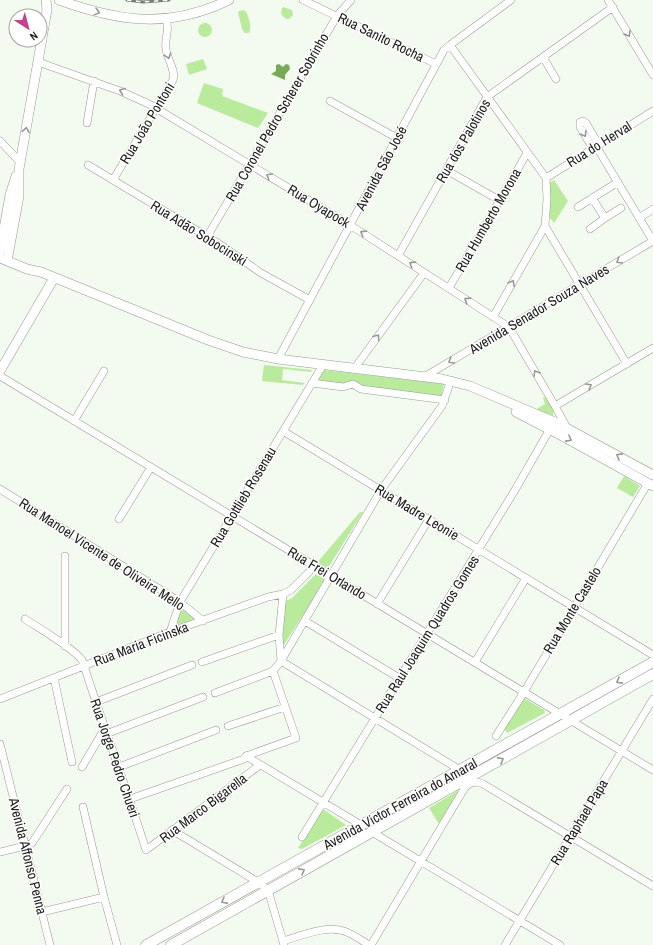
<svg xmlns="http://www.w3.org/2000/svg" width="653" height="945" font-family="'Archivo Narrow',sans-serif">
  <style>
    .green { fill: #baeb9d }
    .water { fill: #77aa57 }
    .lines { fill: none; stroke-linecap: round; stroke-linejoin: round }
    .minor-casing { stroke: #959c92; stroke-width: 8 }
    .major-casing { stroke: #959c92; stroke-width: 10 }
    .highway-casing { stroke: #959c92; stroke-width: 11 }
    .minor { stroke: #fff; stroke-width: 7 }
    .major { stroke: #fff; stroke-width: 9 }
    .highway { stroke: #fff; stroke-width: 10 }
    .rail-casing { stroke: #797d76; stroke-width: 3 }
    .rail { stroke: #fff; stroke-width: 1.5; stroke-dasharray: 4.5; stroke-linecap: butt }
    .oneway { stroke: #989997 }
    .labels { text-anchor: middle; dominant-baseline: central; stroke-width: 3; stroke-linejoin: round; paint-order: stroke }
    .street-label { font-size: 14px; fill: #1a1c18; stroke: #fff }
  </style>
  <rect width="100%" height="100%" fill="#f3faef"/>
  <path class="green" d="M283,7L292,10L293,15L289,19C282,18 279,13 283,7Z
    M242,10L246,11C249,19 252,25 249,33H245L242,29L238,12Z
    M198 30a7 7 0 1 1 14 0a7 7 0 1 1-14 0Z
    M203,59L207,69L189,75L186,64Z
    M204,83L223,89L222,96L268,113L258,128L197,103Z
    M554,180L568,201L554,223L550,218L549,183Z
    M264,365L312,370L311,372L283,369L282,380L305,383L303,385L262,381Z
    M324,370L444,384L441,398L401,393L395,390L317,381Z
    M547,396L554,410L553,414L554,416L535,410L545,404L543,398Z
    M624,476L640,486L633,497L617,488Z
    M360,512H363L326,571L316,564Z
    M316,574L326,580L283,646H281L284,602L292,598Z
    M181,607L198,619L174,628Z
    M524,698L544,710L545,713L507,733L504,729Z
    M459,790L439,824L429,808Z
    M323,809L346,825L302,849L298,848Z"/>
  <path class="water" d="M279,64L283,67L286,64L289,65L290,69L285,75V80L271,74L276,71V65Z"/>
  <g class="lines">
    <g class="minor-casing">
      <path id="minor" d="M303,0L436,64
        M608,0L653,75
        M450,45L546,178L547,199L545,226L493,317
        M543,57L556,79
        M38,62L120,91L149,104L350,225L509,327L555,406L567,428
        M330,101L397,138
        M87,123L94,81
        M0,141L20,162
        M596,146L653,241
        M593,149L580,127V122L583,121L586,123L599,145
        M88,165L221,245L261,273L310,300
        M446,170L499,200
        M546,178L653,111
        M113,180L173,80C176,69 167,60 166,49C164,38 171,29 165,18
        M592,198L605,218L621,208
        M578,207L618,182
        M639,218L653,209
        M545,226L627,364
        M590,229L605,218
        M207,237L337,16L351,0
        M398,256L487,97L613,7
        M449,288L527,153
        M278,359L444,50L450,45L511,0
        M354,369L424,273
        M0,376L653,770
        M424,377L653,241
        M451,380L442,406L381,490L281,661L460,770
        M312,383L343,387L353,384L361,389L445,400
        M555,406L653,348
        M74,421L104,371
        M283,431L653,655
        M0,489L180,602L203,621
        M119,519L151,467
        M377,604L429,519
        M25,619C40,629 72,647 82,660C103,724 126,787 146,850L260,765
        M305,621L399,678
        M170,632L180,602L323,365
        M65,646V556
        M202,662L279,635
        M475,662L526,578
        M54,678L72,762
        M215,693L273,671
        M0,699L170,632L268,597L283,594
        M96,702L192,665
        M228,726L285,707
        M106,734L203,697
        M496,736L524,692L648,483
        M0,744L50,945
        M246,756L361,825
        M82,767L105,728
        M119,767L216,730
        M130,799L244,759L246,756L296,738L273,671L281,661L279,635L283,594L291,590L315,566
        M83,807L104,897L117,945
        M172,830L258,882L268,890L284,945
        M372,832L560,945
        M302,837L515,490L550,429
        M0,852L25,846L32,843L67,789
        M42,912L104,897
        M283,941C301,936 325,925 344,931C353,934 361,940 369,945
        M371,945L464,789C469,782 475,780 483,784L653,886
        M505,945L653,699"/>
    </g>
    <g class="major-casing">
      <path id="major" d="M59,0C120,22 169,29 229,0
        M0,251L10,195L16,176
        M8,256L19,196V169L47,10L46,0
        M0,258L27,269L41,272L208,340L243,352L278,359L442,379L470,386L557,423L653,475
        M0,371L54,278
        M516,412L568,439L653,486"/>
    </g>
    <g class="highway-casing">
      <path id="highway" d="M146,945L653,662
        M171,945L653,674"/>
    </g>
    <use href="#minor" class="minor"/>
    <use href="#major" class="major"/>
    <use href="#highway" class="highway"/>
    <g class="rail-casing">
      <path id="rail" d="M127,0L143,2L169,0"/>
    </g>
    <use href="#rail" class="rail"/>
  </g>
  <defs><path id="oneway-chevron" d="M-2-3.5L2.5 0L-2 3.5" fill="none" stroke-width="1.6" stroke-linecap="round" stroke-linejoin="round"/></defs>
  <g class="oneway">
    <use href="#oneway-chevron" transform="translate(97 12) rotate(15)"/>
    <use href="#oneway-chevron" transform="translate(628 34) rotate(59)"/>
    <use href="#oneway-chevron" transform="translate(168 56) rotate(72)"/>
    <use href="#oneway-chevron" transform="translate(122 91) rotate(-159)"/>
    <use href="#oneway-chevron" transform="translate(26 130) rotate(-80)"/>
    <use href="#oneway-chevron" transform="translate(584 134) rotate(59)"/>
    <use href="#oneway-chevron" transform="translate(269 176) rotate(-149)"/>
    <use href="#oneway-chevron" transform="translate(363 233) rotate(-147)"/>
    <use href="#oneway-chevron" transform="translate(619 261) rotate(149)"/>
    <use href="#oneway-chevron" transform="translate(412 264) rotate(-147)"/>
    <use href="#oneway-chevron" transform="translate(512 283) rotate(-60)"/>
    <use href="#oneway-chevron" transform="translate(467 300) rotate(-147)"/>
    <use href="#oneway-chevron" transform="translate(377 337) rotate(-54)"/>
    <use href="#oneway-chevron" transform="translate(451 361) rotate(149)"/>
    <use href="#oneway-chevron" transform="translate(536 373) rotate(-121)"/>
    <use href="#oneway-chevron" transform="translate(589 386) rotate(-31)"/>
    <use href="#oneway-chevron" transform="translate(569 439) rotate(28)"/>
    <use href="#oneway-chevron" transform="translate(619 456) rotate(-151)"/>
    <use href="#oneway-chevron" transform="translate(619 681) rotate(151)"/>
    <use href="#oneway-chevron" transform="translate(501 760) rotate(-29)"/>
    <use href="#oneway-chevron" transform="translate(302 871) rotate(-29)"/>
    <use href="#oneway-chevron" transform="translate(224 901) rotate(151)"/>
  </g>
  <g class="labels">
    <g class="street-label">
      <text transform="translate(381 37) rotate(26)">Rua Sanito Rocha</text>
      <text transform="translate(277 117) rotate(-60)">Rua Coronel Pedro Scherer Sobrinho</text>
      <text transform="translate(147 123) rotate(-59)">Rua João Pontoni</text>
      <text transform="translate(463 141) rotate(-60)">Rua dos Palotinos</text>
      <text transform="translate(599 144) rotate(-32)">Rua do Herval</text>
      <text transform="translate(381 168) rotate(-62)">Avenida São José</text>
      <text transform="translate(319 206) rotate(31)">Rua Oyapock</text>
      <text transform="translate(488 220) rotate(-60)">Rua Humberto Morona</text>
      <text transform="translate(199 233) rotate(32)">Rua Adão Sobocinski</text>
      <text transform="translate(539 309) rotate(-31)">Avenida Senador Souza Naves</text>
      <text transform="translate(243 497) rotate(-59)">Rua Gottlieb Rosenau</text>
      <text transform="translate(417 512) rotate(31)">Rua Madre Leonie</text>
      <text transform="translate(102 554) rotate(33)">Rua Manoel Vicente de Oliveira Mello</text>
      <text transform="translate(327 573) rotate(31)">Rua Frei Orlando</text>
      <text transform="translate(572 610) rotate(-59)">Rua Monte Castelo</text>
      <text transform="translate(427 634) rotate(-58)">Rua Raul Joaquim Quadros Gomes</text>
      <text transform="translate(141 644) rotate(-21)">Rua Maria Ficinska</text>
      <text transform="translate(115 758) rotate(71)">Rua Jorge Pedro Chueri</text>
      <text transform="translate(400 804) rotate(-29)">Avenida Victor Ferreira do Amaral</text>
      <text transform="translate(203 808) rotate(-37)">Rua Marco Bigarella</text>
      <text transform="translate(579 822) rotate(-59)">Rua Raphael Papa</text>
      <text transform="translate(28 856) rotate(76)">Avenida Affonso Penna</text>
    </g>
  </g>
  <g transform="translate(28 28) rotate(144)"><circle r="19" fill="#ffffff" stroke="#a3a4a3"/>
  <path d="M0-3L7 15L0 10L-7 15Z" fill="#c3428b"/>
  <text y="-6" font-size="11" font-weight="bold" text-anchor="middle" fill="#1a1c18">N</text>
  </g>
</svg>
